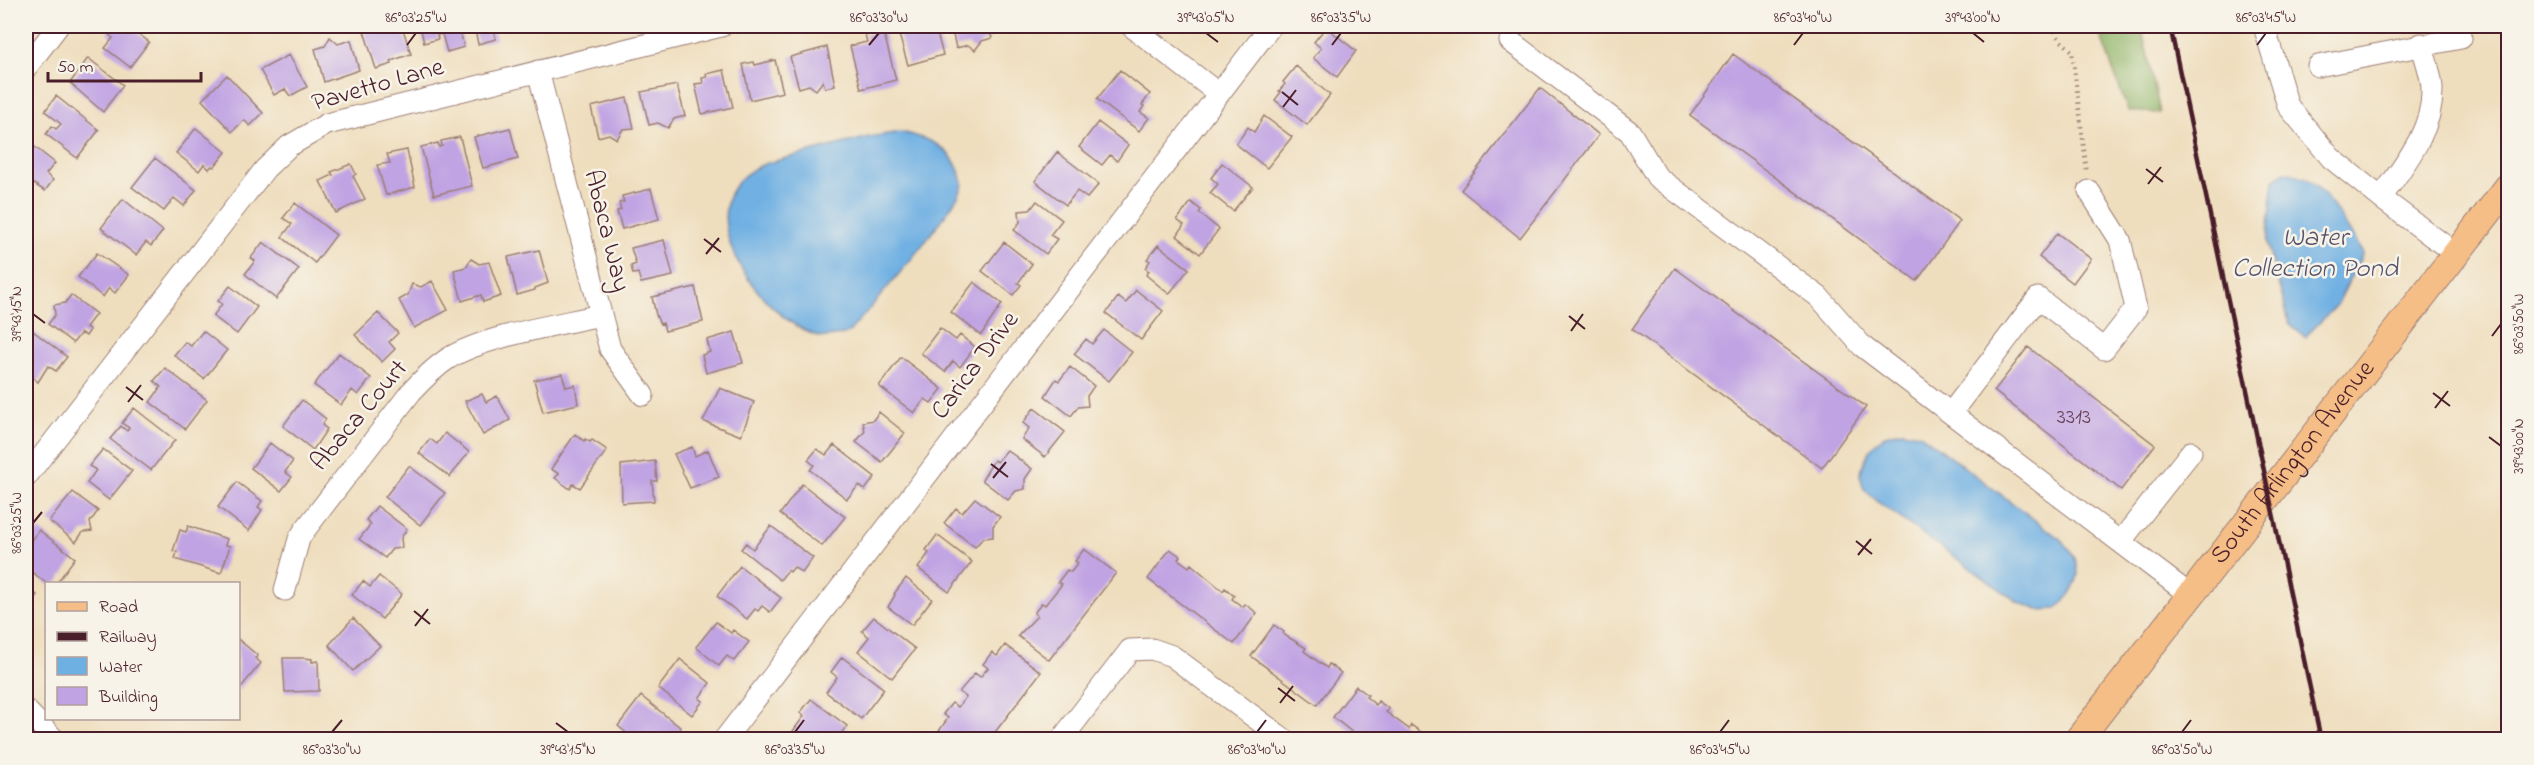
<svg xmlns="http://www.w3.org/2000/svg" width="2534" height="765" font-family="'Indie Flower',sans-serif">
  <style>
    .forest { fill: #92b66a; stroke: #6e6a4a; stroke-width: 1.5 }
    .water { fill: #6fb0e3; stroke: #5c6887; stroke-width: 1.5 }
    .building { fill: #c0a3e3 }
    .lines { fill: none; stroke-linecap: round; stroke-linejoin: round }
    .minor-casing { stroke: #9c7e74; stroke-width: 23 }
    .major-casing { stroke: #9c7e74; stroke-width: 29 }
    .path { stroke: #9c7e74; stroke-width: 4; stroke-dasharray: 1.5 4.5; stroke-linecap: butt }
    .minor { stroke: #fff; stroke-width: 21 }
    .major { stroke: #f6be87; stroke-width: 27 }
    .rail { stroke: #4a1f2b; stroke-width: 4.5 }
    .ticks { fill: none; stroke: #4a1f2b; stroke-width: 2 }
    .labels { text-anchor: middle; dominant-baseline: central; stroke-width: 5; stroke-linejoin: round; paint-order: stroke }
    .number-label { font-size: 22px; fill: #684059 }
    .street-label { font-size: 26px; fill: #4a1f2b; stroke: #f7f3e8 }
    .water-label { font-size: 27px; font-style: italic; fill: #57526b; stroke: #f7f3e8 }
    .neatline { fill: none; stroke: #4a1f2b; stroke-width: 2 }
    .ticks-label { font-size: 15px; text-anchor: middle; fill: #4a1f2b }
  </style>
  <rect width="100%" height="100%" fill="#f7f3e8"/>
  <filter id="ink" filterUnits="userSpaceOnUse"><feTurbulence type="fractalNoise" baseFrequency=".0167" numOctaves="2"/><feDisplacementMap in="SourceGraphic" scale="12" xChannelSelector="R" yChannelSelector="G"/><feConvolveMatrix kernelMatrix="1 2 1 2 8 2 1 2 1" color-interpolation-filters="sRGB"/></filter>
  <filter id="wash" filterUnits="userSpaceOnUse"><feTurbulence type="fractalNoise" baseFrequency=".008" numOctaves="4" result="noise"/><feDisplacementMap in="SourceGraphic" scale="24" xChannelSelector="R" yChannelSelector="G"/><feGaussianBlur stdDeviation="1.35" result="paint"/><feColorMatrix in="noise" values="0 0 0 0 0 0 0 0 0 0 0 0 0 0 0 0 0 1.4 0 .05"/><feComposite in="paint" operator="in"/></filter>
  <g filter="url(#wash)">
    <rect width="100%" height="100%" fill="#efdebe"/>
    <path class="forest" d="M2097,26H2141L2160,113L2128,111Z"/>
    <path class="water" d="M901,132C927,138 949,145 959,171C960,175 963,180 963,184C961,204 867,312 848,333C839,335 826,339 817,336C755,314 675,198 767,163L869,137Z
      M2285,172C2292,174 2302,175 2308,179C2328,194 2350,231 2363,253L2337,305L2305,337L2290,325L2267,243L2274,180Z
      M1902,431L1920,434L2063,541C2087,567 2080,587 2056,609L2038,610L2018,602L1879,503C1875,499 1869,494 1865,490C1854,473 1869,446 1884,436C1889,433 1896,432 1902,431Z"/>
    <g id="blocks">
      <path class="building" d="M114,26H128L149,42L130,67L105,48L113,38L107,33Z
        M386,26H402L411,54L391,61L392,64L376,69L364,31Z
        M420,26H459L464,47L447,52L442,34L437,35L438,39L424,43Z
        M474,26H493L496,39L478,44Z
        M906,26H935L943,55L908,65L897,28Z
        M951,26H988L992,38L982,41L975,50L968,45L956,48Z
        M1326,27L1356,51L1337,77L1313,58L1321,48L1314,42Z
        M883,30L896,80L861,89L850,46L867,42L865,35Z
        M330,37L338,44L351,40L359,70L324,82L315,49L325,46Z
        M827,47L835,85L825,88L823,81L816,90L809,85L799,88L790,57Z
        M1733,54L1960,221L1917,281L1690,115Z
        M289,55L307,87L290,96L285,89L274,95L260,70Z
        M88,58L123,85L103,112L70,83Z
        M775,60L783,92L750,100L743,64L754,62L755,65Z
        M1296,66L1330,95L1307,125L1275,100L1281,92L1279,91L1285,84L1283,82Z
        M724,70L733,107L702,114L695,84L703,83L702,78L707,77L706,74Z
        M1120,70L1150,94L1142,105L1144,106L1140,112L1149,118L1139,131L1097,99Z
        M227,75L263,113L250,126L244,120L232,132L202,100Z
        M677,85L685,116L674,119L668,128L658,123L649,125L641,92Z
        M1540,88L1599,135L1520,238L1461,190Z
        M56,96L99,130L77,158L46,134L52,126L56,129L61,124L45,111Z
        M627,98L634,128L623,129L617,139L609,134L598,137L591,107Z
        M1264,116L1292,137L1267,168L1236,144L1248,127L1254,132Z
        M1098,122L1128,145L1117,161L1110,155L1102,165L1079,147Z
        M196,128L226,152L214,167L212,166L209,169L204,164L199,171L176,153Z
        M510,128L518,159L483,168L474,137Z
        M460,137L472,186L434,195L421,147L438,143L439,147L442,146L441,141Z
        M26,140L55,163L46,174L53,180L45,191L26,179Z
        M407,150L415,187L386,195L377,165L390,163L387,154Z
        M1057,152L1099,184L1087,198L1077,191L1066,205L1035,181Z
        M155,158L196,190L184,206L174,198L164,211L132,187Z
        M1222,163L1253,187L1233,211L1210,193L1218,184L1211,178Z
        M351,164L356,174L353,176L365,199L336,213L320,181L333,175L331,172Z
        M651,189L659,219L622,229L617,211L621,210L619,203L624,202L622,196Z
        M123,199L163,231L151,246L146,242L136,255L101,228Z
        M1037,201L1062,220L1050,235L1057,239L1046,254L1014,230L1020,222L1019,211L1030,210Z
        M1191,202L1201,210L1199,213L1219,229L1200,254L1177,236L1184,225L1177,220Z
        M295,203L336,235L315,263L282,237L292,224L283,218Z
        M2057,233L2091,259L2073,283L2039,257Z
        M664,240L673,276L641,283L638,273L633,274L631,266L636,264L631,248Z
        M263,242L299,269L276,299L245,274L255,261L251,258Z
        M1004,242L1032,264L1018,283L1021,285L1013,295L982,271Z
        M1158,245L1189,269L1169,294L1146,275L1149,271L1145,268L1150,261L1147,259Z
        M539,250L548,283L535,288V290L517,295L508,257Z
        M97,253L129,275L115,293L109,288L103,297L78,277Z
        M471,259L479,264L489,262L501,296L483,302L481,295L462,301L454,270L466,267Z
        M1675,268L1866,407L1822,468L1632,329Z
        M432,281L448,310L414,328L399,300L408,295L412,284L421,287Z
        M974,282L1002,304L981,335L951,312Z
        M230,286L257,307L237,334L213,316L222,304L218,301Z
        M695,287L703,322L665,331L663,323L660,324L656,315L652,297Z
        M1136,290L1163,311L1141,340L1106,313L1118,297L1126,303Z
        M71,295L96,314L86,327L90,330L86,336L81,333L73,343L48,324L55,315L54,305L65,303Z
        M378,313L398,333L389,342L395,349L382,362L355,335Z
        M940,328L956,340L960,335L975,347L960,367L953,361L945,372L921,353Z
        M1104,330L1132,352L1109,381L1074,354L1086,339L1092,344Z
        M33,331L67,357L56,371L48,366L38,382L26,372V340Z
        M203,331L227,350L204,379L174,355L185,342L191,346Z
        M734,332L743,363L706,373L702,355L710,352L707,340Z
        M2028,347L2155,445L2121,490L1994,391Z
        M339,353L371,378L358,395L352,390L341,405L314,385Z
        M901,357L942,389L931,403L925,399L914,413L879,386Z
        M1070,367L1094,386L1087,396L1088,406L1078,407L1071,416L1045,396L1056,379L1059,381Z
        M165,368L207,400L185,429L150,402L161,387L154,381Z
        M562,374L566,387L575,385L578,404L543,412L534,380Z
        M720,388L754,402L741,436L703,421Z
        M482,394L486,402L497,396L510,420L483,435L465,401Z
        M302,400L326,419L322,425L327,429L313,450L283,426Z
        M134,408L175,440L151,470L110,439L121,426L127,431L129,428L122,423Z
        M1034,408L1065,432L1045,457L1022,439L1029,428L1023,423Z
        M879,412L905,433L882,462L856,442L865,431L863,422L873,420Z
        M445,433L469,452L450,477L419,453L430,439L437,444Z
        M575,434L584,441L585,439L590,442L592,440L607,450L580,488L573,484L570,489L555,478L559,474L551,469Z
        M270,443L293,461L285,472L292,477L281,491L251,468Z
        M834,445L875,477L865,490L859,485L847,499L810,470L814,465L808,460L817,449L826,455Z
        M692,447L695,456L708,450L719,477L690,488L674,454Z
        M103,449L132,471L109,500L87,483L96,470L89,466Z
        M1007,450L1032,469L1025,479V489L1016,491L1008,500L982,480L994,460L997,462Z
        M655,461L657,481H652L654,501L622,503L621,465Z
        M409,466L445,493L420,525L385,497Z
        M237,482L262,501L258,507L262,510L249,531L218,507Z
        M802,484L845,517L822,546L780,514Z
        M73,492L98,511L90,522L92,531L83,532L76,542L49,521Z
        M975,498L1000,517L993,526V537L983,538L975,547L944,523L956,508L962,513Z
        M377,506L407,529L401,538L402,548L392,549L385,558L359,539L371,524L366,520Z
        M188,526L227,539L225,545L230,546L221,573L175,559L177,552L173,551L180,530L186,532Z
        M771,526L813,558L802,573L794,567L790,572L788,570L780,580L741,549L746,543L753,549Z
        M39,530L75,558L56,584H47L26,567V547Z
        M937,535L972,562L949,592L918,568L929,553L926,550Z
        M1084,549L1116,573L1049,660L1018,636L1037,616L1034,613L1042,603L1045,605L1062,584L1058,582L1067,570L1071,572L1078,563L1075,561Z
        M1170,549L1180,556L1178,559L1189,567L1191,564L1223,591L1225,588L1234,596L1232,599L1243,607L1245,604L1257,613L1234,644L1148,579Z
        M740,566L781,598L770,612L762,606L758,611L755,609L747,619L717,596Z
        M379,576L402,594L382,619L352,595L363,581L370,587Z
        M906,578L932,599L912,625L888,607L895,595L894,594Z
        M26,587L37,595L26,610Z
        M874,617L915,649L892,678L858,651L869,637L862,631Z
        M353,618L380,646L353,671L329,645Z
        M716,622L731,633L733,630L749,642L734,661L727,656L719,666L696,647Z
        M1274,625L1284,632L1283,634L1306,648L1304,651L1327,668L1329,664L1341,673L1317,705L1251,656Z
        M238,639L258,656L255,658L261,663L238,691Z
        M1005,645L1041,672L989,740H951L939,731L948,718L943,714L952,703L958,707L966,697L959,692L975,673L980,677L988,668L983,664L992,652L997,656Z
        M842,657L884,689L861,719L826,692L837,677L831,672Z
        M283,658H305L312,659V662L318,661L319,691L285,692Z
        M680,659L710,683L699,698L703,701L692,715L658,688Z
        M1356,686L1368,695L1366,697L1376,705L1378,701L1389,709L1386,712L1409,729L1411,725L1422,733L1420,736L1424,740H1362L1333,717Z
        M641,696L681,728L672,740H666L660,735L656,740H635L618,726Z
        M811,699L847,726L836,740H805L793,731L804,716L800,713Z"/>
    </g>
  </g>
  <g filter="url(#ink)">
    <use href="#blocks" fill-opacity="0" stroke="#9c7e74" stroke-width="1.5"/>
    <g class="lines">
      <g class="minor-casing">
        <path id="minor" d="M1131,26L1219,94
          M2264,26L2288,106L2331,158L2381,198
          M1510,41L1630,132L1657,177L1819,297L1862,346L2190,595
          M2421,44C2425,58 2432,75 2432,90C2433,131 2403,166 2381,198L2457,255
          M2318,66L2461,38
          M26,68L58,26
          M538,71L610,349L643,395
          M1951,413L2038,298L2104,349L2136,308L2120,240L2089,191
          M26,477L265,169L289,146L327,124L721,26
          M2121,541L2191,452
          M285,590L299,539L304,531L411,392C423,379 435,367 449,358C485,336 557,325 600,315
          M26,710L55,740
          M724,740L1271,26
          M1061,740L1130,650L1152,649L1172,656L1285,740"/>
      </g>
      <g class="major-casing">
        <g id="major">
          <path id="s1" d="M2078,740L2508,187"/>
        </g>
      </g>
      <path class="path" d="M2052,26L2060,40L2072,51L2087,173"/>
      <use href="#minor" class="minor"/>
      <use href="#major" class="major"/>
      <path class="rail" d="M2170,26L2321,740"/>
    </g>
  </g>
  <path class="ticks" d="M1206,33L1218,42M1973,33L1984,42M407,45L416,33M869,45L879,33M1332,45L1341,33M1794,45L1803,33M2257,45L2266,33M1282,92L1298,105M1283,107L1296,90M2146,169L2163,182M2148,184L2161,167M704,239L721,252M706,254L719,238M33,314L45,323M1569,316L1585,329M1571,331L1583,314M2492,336L2501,324M126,387L143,400M2433,393L2450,406M128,402L141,385M2435,408L2448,391M2489,437L2501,446M991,464L1008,477M993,478L1006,462M33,523L42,512M1856,541L1872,554M1858,555L1871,539M414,611L430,624M415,626L428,609M1278,688L1295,701M1280,703L1293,686M556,723L568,732M332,732L342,720M795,732L804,720M1257,732L1266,720M1720,732L1729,720M2182,732L2191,720"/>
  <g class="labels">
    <g class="number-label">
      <text x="2074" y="418">3313</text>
    </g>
    <g class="street-label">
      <text transform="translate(378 86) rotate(-16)">Pavetto Lane</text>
      <text transform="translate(606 231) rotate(76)">Abaca Way</text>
      <text transform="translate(976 366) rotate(-53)">Carica Drive</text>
      <text transform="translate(360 416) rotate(-50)">Abaca Court</text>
      <text stroke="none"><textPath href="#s1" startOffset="351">South Arlington Avenue</textPath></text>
    </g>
    <g class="water-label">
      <text x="2315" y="238">Water<tspan x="2315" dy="31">Collection Pond</tspan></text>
    </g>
  </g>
  <rect width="2534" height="765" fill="none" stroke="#f7f3e8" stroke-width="66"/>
  <rect x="45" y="582" width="195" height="138" fill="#f7f3e8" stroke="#b29e9c" stroke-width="1.5"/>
  <rect x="57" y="602" width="30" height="9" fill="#f6be87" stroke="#b29e9c" stroke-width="1.5"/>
  <text x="99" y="612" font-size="18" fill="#4a1f2b">Road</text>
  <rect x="57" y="632" width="30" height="9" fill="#4a1f2b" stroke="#b29e9c" stroke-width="1.5"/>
  <text x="99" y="642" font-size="18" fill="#4a1f2b">Railway</text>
  <rect x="57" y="657" width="30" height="18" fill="#6fb0e3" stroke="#b29e9c" stroke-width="1.5"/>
  <text x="99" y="672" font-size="18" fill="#4a1f2b">Water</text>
  <rect x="57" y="687" width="30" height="18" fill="#c0a3e3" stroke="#b29e9c" stroke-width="1.5"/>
  <text x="99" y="702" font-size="18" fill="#4a1f2b">Building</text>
  <path d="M48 72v9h153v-9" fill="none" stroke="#4a1f2b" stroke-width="3"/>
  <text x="57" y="72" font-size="18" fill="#4a1f2b" stroke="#f7f3e8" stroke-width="4.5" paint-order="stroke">50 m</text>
  <rect x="33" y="33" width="2468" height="699" class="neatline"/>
  <g class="ticks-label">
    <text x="416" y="22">86°03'25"W</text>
    <text x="879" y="22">86°03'30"W</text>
    <text x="1206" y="22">39°43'05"N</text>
    <text x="1341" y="22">86°03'35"W</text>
    <text x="1803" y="22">86°03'40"W</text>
    <text x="1973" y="22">39°43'00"N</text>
    <text x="2266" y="22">86°03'45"W</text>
    <text transform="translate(16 314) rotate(-90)" y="5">39°43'15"N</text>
    <text transform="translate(2518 324) rotate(-90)" y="5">86°03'50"W</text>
    <text transform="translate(2518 446) rotate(-90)" y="5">39°43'00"N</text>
    <text transform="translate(16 523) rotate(-90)" y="5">86°03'25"W</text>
    <text x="332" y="754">86°03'30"W</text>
    <text x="568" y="754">39°43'15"N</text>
    <text x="795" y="754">86°03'35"W</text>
    <text x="1257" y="754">86°03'40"W</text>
    <text x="1720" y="754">86°03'45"W</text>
    <text x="2182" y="754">86°03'50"W</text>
  </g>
</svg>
